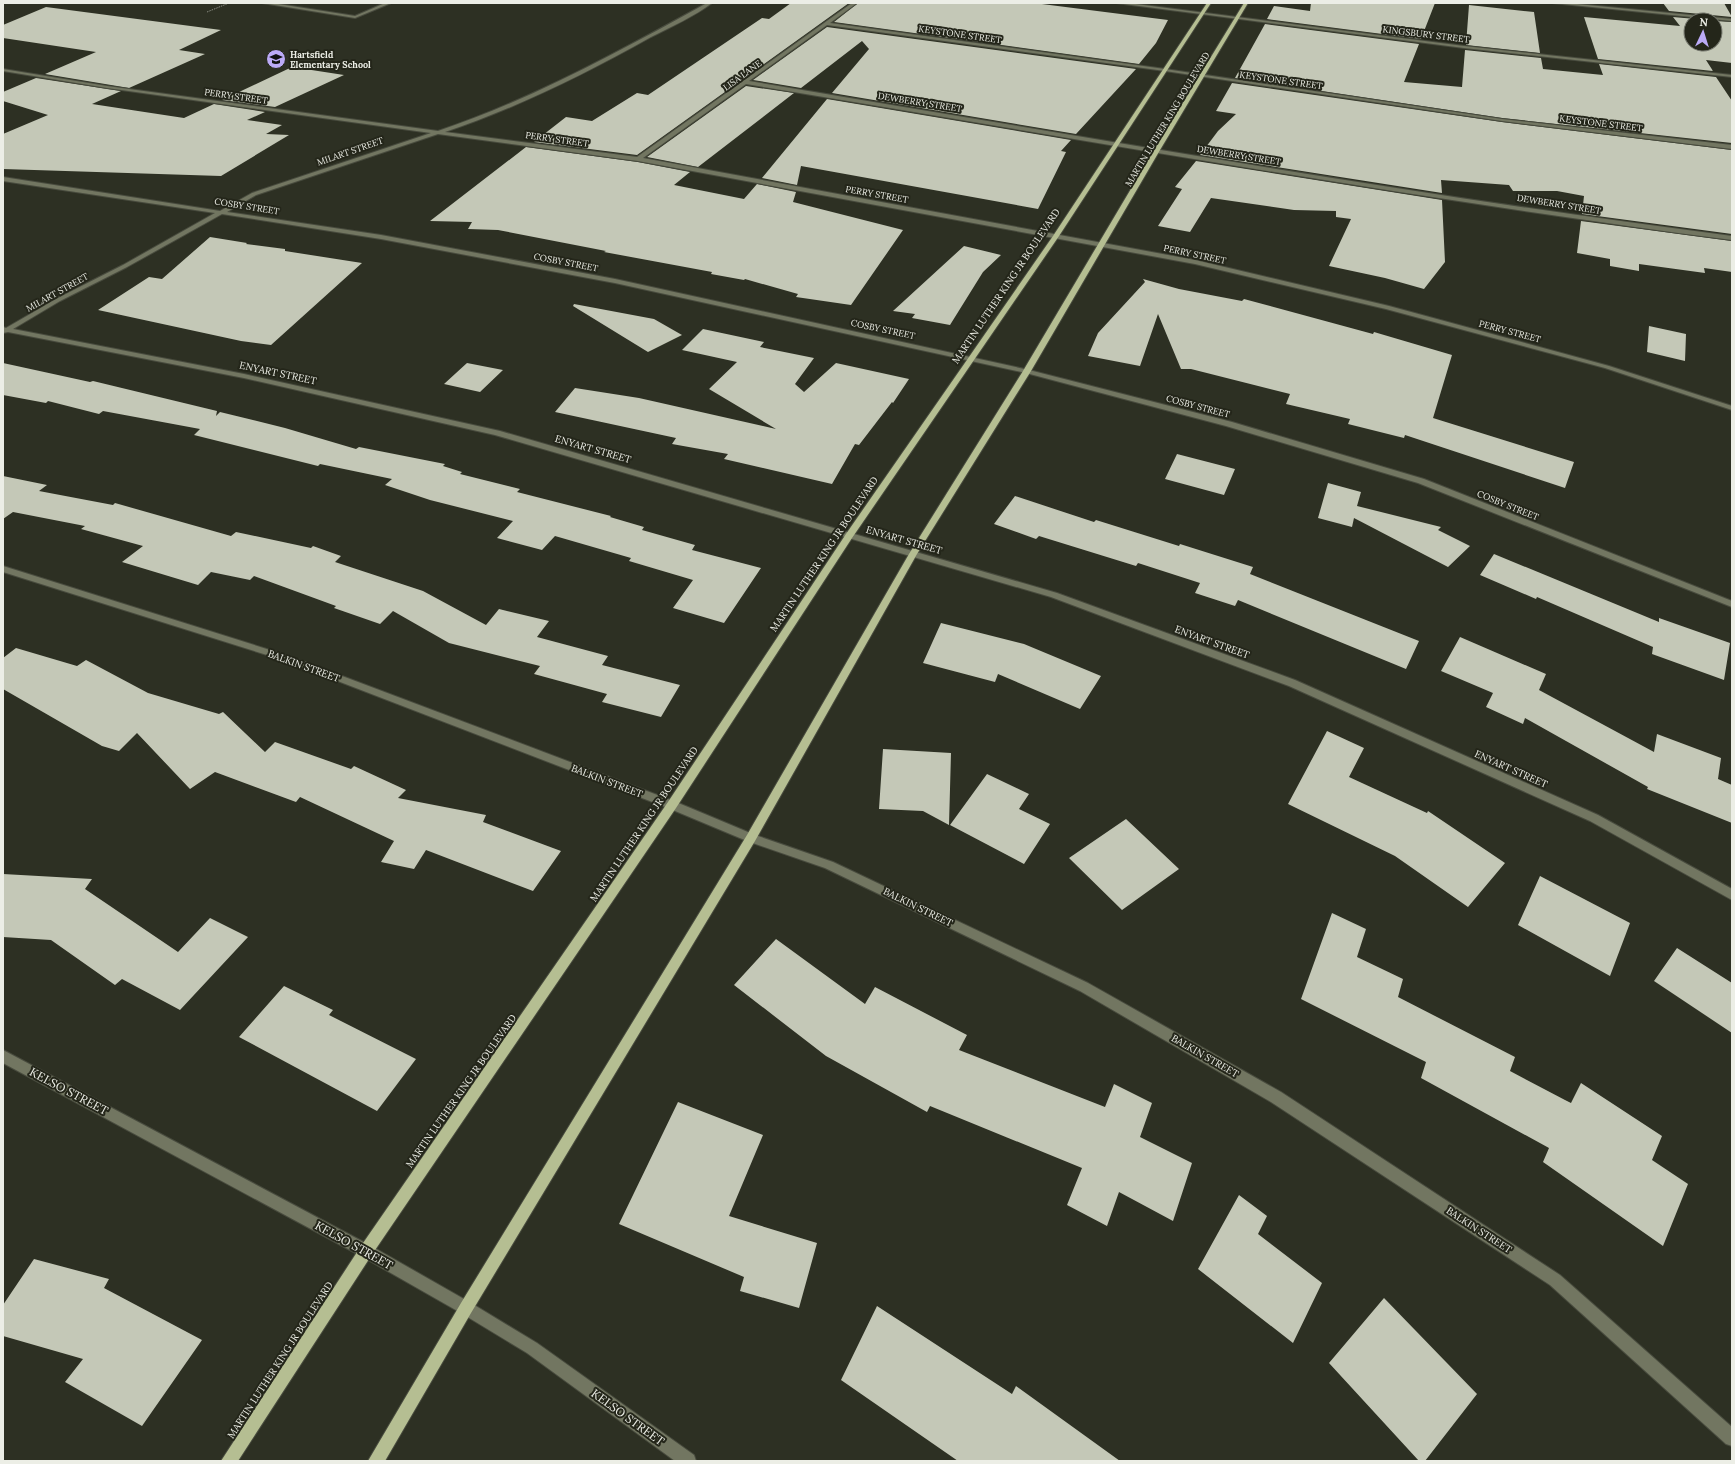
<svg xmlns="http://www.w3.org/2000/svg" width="1735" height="1464" font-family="Lora,serif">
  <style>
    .building { fill: #c4c8b7 }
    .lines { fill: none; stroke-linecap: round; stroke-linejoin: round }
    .minor-casing { stroke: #484b3e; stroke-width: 2 }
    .major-casing { stroke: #484b3e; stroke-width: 2 }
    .path { stroke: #8b8d83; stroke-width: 1; stroke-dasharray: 1.5 1; stroke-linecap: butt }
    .minor { fill: #727661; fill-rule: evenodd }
    .major { fill: #b5be92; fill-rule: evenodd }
    .labels { text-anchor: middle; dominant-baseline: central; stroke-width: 4; stroke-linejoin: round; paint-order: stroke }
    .far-street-label { font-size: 9px; fill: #eceee6; stroke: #24261a }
    .far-poi-label { font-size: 9px; font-weight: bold; fill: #eceee6; stroke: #24261a; text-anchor: start }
    .street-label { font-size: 10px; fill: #eceee6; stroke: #24261a }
    .near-street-label { font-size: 12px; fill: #eceee6; stroke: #24261a }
  </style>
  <rect width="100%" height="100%" fill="#2d3023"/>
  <path class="building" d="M791,3H849L637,155L534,142L566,117L592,121L637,93L648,95L762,18L769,19Z
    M858,3H1034L1168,20L1156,43L1139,64L834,22Z
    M1311,3H1435L1421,39L1267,19L1274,6L1310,11Z
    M1663,3H1724L1732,17L1669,11Z
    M1469,5L1534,12L1540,53L1466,45Z
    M46,7L221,30L179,50L205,54L129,88L45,74L96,52L3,38V25Z
    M1584,17L1680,26L1673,17L1707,20H1691V44H1715V21L1732,22V63L1706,60L1713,71L1598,59Z
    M1265,24L1419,44L1404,82L1462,87L1465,50L1541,58L1543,69L1603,75L1599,64L1716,77L1732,101V143L1502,118L1235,78Z
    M827,27L1136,69L1076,134L832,93L869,49L862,41L801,88L753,80Z
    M292,67L344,75L275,107L222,100Z
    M36,78L121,91L92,104L184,118L214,104L265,112L247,120L282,125L266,134L289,135L221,176L3,169V134L48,115L3,101V92Z
    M1232,83L1502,122L1732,150V234L1582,214L1584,196L1557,191H1513L1509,185L1441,180L1442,193L1200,155L1218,131L1236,114L1216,111Z
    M746,86L794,93L698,167L647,157Z
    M827,99L869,106L1071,140L1061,151L1066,152L1038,209L801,166L797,185L762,178Z
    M526,147L638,162L690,172L674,185L744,199L757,184L796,192L793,202L903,230L851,305L796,297L798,294L745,279L744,280L711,274L712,272L604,252L606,251L498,230L468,229L472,222L430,221Z
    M1196,161L1442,200L1445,262L1424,289L1385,278L1329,266L1351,219L1336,217V211L1294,210L1211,198L1190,232L1158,226L1182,189L1175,187Z
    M1581,221L1732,241V272L1704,268L1705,273L1639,264V271L1610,266V259L1577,253Z
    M210,237L247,243L246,244L285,249V251L362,263L271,345L241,341L98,310L149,277L162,279Z
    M964,246L1001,255L983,272L950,325L912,318L915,314L893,311Z
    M1143,279L1179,289L1242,301L1244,299L1373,334L1374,332L1452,355L1433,418L1574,462L1565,488L1405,435L1404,438L1348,424L1350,419L1286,404L1290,394L1191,369H1181L1158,314L1140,366L1088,356L1098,333L1145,282Z
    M574,304L654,319L682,335L648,352L573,306Z
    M1649,326L1686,334L1685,361L1647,352Z
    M703,329L764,342L760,347L814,358L795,384L804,392L836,363L909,379L893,403L892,402L859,445L855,444L832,484L724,459L728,454L672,444L676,438L555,412L575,388L639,398L776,429L709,389L737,362L682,350Z
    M3,363L90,382L93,381L217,411L216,416L220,412L285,428L356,449L359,447L445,464L443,466L462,472L460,474L520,489L517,492L611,516L610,517L644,527L642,530L695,545L692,550L761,568L724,623L673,608L693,580L629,561L631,558L555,536L542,550L497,538L513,521L430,500L385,485L392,479L320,464L318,466L194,435L200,429L103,411L99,414L48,401L46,403L3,395Z
    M467,363L503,370L480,392L444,384Z
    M1177,454L1235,469L1224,495L1165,479Z
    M3,476L47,485L39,491L113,505L115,503L231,536L236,532L311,548L313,546L341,556L335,562L423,591L486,625L499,609L549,621L537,637L608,656L602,665L680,685L661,717L602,702L607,694L534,674L540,666L449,643L393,611L380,624L334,608L336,606L254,576L250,580L211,572L198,585L122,562L143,546L81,529L85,526L13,512L3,519Z
    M1328,483L1361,492L1357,506L1441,527L1438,530L1470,546L1448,567L1354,518L1352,527L1318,518Z
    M1015,496L1094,522L1096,520L1179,546L1180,544L1253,567L1250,574L1419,641L1406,669L1238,600L1235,606L1195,593L1200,583L1138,563L1136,566L1039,536L1036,539L994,524Z
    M1494,554L1659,622V618L1730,643L1724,680L1652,654L1653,647L1537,597L1536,599L1480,575Z
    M941,623L1024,644L1101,676L1080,709L998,674L995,682L923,663Z
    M1460,637L1546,674L1539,690L1654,752L1657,734L1721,758L1718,779L1732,785V823L1647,789L1648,787L1525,718L1523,724L1486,707L1493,693L1441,671Z
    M16,648L77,666L86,660L148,693L219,714L223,712L265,752L275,742L351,769L354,766L406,790L398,798L486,815L483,822L561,851L533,891L426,850L414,869L381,862L394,841L300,797L296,802L215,772L190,789L137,733L119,751L102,746L3,689V658Z
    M1327,731L1364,748L1349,777L1427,813L1428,811L1505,863L1468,907L1395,856L1288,804Z
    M883,749L951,753L949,825L923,811L879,809Z
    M987,774L1029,794L1019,809L1050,824L1024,864L950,825Z
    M1126,819L1179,869L1122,910L1069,858Z
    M3,874L92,879L85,889L178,952L210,918L248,937L180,1010L122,979L115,985L51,940L3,937Z
    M1540,876L1630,923L1610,976L1518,925Z
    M1332,913L1366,929L1357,957L1403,979L1398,997L1515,1057L1510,1071L1565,1100L1571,1103L1581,1083L1662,1136L1652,1160L1688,1184L1663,1246L1543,1162L1549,1148L1421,1078L1426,1062L1301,999Z
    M776,939L865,1004L875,987L967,1035L959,1050L1105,1107L1114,1084L1152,1103L1140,1137L1192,1163L1173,1221L1119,1192L1107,1226L1067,1205L1082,1168L930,1106L927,1112L826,1056L734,985Z
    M1677,948L1732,983V1033L1654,981Z
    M284,986L333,1010L329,1015L416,1059L377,1111L239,1037Z
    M678,1102L763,1135L729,1216L817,1243L799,1308L740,1291L744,1277L619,1224Z
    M1239,1195L1267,1216L1258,1234L1322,1283L1293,1343L1198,1269Z
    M34,1259L109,1279L104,1288L202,1340L142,1426L65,1382L83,1359L3,1336V1305Z
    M1384,1298L1477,1394L1425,1461H1419L1329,1363Z
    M877,1306L1012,1394L1016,1386L1120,1461H958L841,1380Z"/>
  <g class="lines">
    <g class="minor-casing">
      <path id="minor" d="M262,3H272L355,16L385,3H391L355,18Z
        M707,3H712C695,16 671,27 651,37C585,74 517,108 445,132L637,157L852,3H857L830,23L1165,69L1502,119L1732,145V149L1502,121L1165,71L827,25L749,81C1076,135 1403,194 1732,236V240C1402,197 1074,138 746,84L643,158L1195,260L1389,306L1609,366L1732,406V410L1605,368L1386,309L1195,264L638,161L438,134L256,195L227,212L381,235L615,279L1029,370L1232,422L1424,479L1732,601V607L1418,483L1226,426L1026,373L615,283L381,239L222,214L127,267L60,301L13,329L244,374L500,431L1057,593L1295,680L1598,815L1732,889V900L1590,821L1289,686L1051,597L495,435L244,378L8,332L3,333V327L6,328L56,299L123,265L215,213L3,181V177L220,211L252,193L431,133L107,88L3,71V69L107,86L438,131C533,99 620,51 707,3Z
        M1116,3H1128L1464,46L1732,75V77L1464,48Z
        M1552,3H1567L1732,19V21Z
        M3,566L289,656L676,802L755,835L833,862L1088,983L1281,1092L1560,1275L1732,1427V1446L1726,1444L1550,1285L1271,1102L1080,991L825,868L747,841L668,808L283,660L3,572Z
        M3,1050L371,1246L471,1303L537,1343L694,1455L696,1461H675L527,1353L461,1313L361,1256L3,1063Z"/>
    </g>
    <g class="major-casing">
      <path id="major" d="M1207,3H1211L1059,236L852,538L676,808L371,1256L238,1461H221L361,1246L668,802L846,534L1053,236Z
        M1244,3H1248L1160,150L1031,371L917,554L755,841L471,1313L385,1461H368L461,1303L747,835L909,554L1023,371L1154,150Z"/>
    </g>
    <path class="path" d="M207,12L229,3"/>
    <use href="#minor" class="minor"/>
    <use href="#major" class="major"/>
  </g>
  <defs>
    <g id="school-disc" transform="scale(1)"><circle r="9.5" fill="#bbaaf6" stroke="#24261a"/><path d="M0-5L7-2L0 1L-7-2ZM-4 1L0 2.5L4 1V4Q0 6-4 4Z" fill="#111"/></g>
  </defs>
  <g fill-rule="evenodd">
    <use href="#school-disc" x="276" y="59"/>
  </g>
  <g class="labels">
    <g class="far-street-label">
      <text transform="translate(960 34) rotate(8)">KEYSTONE STREET</text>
      <text transform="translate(1426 34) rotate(7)">KINGSBURY STREET</text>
      <text transform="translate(742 75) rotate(-36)">LISA LANE</text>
      <text transform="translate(1281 80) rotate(8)">KEYSTONE STREET</text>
      <text transform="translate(236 96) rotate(8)">PERRY STREET</text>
      <text transform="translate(920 102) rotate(9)">DEWBERRY STREET</text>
      <text transform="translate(1167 119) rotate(-59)">MARTIN LUTHER KING BOULEVARD</text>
      <text transform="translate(1601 123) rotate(7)">KEYSTONE STREET</text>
      <text transform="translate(557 139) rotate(8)">PERRY STREET</text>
      <text transform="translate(350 151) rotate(-19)">MILART STREET</text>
      <text transform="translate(1239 155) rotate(9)">DEWBERRY STREET</text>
      <text transform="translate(877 194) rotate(10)">PERRY STREET</text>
      <text transform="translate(1559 204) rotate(9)">DEWBERRY STREET</text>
      <text transform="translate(247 206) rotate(9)">COSBY STREET</text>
      <text transform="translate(1195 254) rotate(12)">PERRY STREET</text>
      <text transform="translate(566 262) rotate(11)">COSBY STREET</text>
      <text transform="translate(57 292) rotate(-29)">MILART STREET</text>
      <text transform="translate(883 329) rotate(12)">COSBY STREET</text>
      <text transform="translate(1510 331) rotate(15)">PERRY STREET</text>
      <text transform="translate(1198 406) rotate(15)">COSBY STREET</text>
      <text transform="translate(1508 505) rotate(22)">COSBY STREET</text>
    </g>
    <g class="far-poi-label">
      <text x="290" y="54">Hartsfield<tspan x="290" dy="10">Elementary School</tspan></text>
    </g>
    <g class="street-label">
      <text transform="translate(1006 286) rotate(-56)">MARTIN LUTHER KING JR BOULEVARD</text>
      <text transform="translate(278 373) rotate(12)">ENYART STREET</text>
      <text transform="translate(593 449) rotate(16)">ENYART STREET</text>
      <text transform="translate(904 540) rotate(16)">ENYART STREET</text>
      <text transform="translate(824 554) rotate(-56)">MARTIN LUTHER KING JR BOULEVARD</text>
      <text transform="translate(1212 642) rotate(20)">ENYART STREET</text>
      <text transform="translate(304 666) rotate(20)">BALKIN STREET</text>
      <text transform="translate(1511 769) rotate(24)">ENYART STREET</text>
      <text transform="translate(607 781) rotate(21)">BALKIN STREET</text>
      <text transform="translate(644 824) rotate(-56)">MARTIN LUTHER KING JR BOULEVARD</text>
      <text transform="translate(918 907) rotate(26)">BALKIN STREET</text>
      <text transform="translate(1205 1056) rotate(30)">BALKIN STREET</text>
      <text transform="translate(461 1091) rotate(-55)">MARTIN LUTHER KING JR BOULEVARD</text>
      <text transform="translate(1479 1230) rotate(33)">BALKIN STREET</text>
      <text transform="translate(280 1360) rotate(-57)">MARTIN LUTHER KING JR BOULEVARD</text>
    </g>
    <g class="near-street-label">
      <text transform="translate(69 1091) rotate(28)">KELSO STREET</text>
      <text transform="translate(354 1245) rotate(29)">KELSO STREET</text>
      <text transform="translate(628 1417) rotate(36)">KELSO STREET</text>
    </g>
  </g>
  <rect width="1735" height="1464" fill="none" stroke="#eceee6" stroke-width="8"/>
  <g transform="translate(1703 32) rotate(4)"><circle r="19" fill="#24261a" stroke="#74766c"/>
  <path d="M0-3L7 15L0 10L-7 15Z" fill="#bbaaf6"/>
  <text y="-6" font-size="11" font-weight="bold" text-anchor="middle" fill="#eceee6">N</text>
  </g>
</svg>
